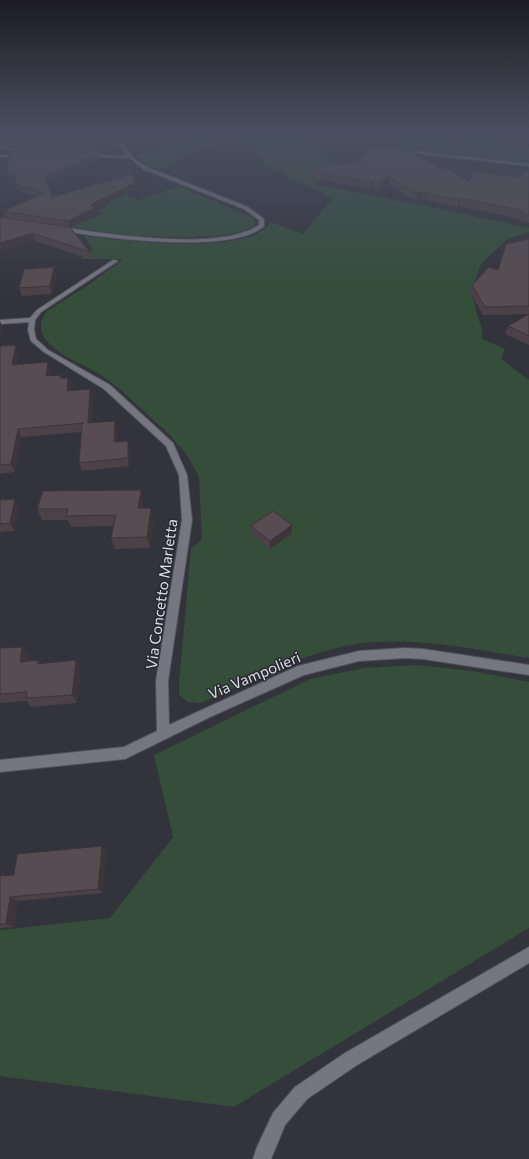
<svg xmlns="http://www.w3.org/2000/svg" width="529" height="1159" font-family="Commissioner,sans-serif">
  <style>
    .green { fill: #344e3a }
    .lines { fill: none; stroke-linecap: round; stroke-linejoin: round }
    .street-casing { stroke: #525159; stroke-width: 2 }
    .street { fill: #767681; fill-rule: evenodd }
    .wall { fill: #4b4146 }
    .shaded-wall { fill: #3d3539 }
    .building { fill: #574c51; stroke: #3d3539 }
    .labels { text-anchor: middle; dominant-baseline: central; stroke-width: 3; stroke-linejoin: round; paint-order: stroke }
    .street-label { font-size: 15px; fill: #dfdfe5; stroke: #292932 }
  </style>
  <rect width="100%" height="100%" fill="#33333c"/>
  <path class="green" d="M194,132H300L311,139L340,168L314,184L431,207L529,228V232L507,239L481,264L470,294C477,305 474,304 477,314C480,325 483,327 482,339L505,349L501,359L529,380V658C472,649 415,636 357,644C305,651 249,682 201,703L188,702L179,695V684L191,549L202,539L199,477L187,455L170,435L121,390L98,373L63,355L54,348L44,338L41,329V321L47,311L90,284L123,259H80L93,249L84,236C118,240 254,257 270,222L303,234L333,198L267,167L246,137C231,132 175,162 159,170L143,162L138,155Z
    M400,132H425L483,142L487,139L529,148V163L399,148L401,145L393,136L395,133Z
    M178,186L247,215L254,219L255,225C241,234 224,235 208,236C162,240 117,234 71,227L104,213L98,210L111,204L89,197L118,192L139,200Z
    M417,665L472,671L529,682V928L234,1107L0,1076V930L110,918L173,837L154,755L310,679L364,668Z"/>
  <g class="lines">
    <g class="street-casing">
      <path id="street" d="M79,132H86L122,144L136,160L147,167L248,207L264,219V226C233,255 100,238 59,230V228L61,227C107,234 221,252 259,225V220L244,209L143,169L130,158L83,156L84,154L127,156L120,146L114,143Z
        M395,149L529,164V166L396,151Z
        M0,155H22L24,156L0,157Z
        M113,260L118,261L41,312L35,320L34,330L36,339L48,350L110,385L173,443L187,475L192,520L168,681L169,725L298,666L359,651L405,648L423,649L529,665V675L423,659L405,658L359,661L304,675L210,717L125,759L0,772V760L124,747L157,731L156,681L182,520L179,475L166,446L104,389L44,352L31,341L28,330L29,322L0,324V320L30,318L37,310Z
        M529,947V963L357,1065L307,1099L285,1125L271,1159H253L257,1147L273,1113L295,1087L345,1053Z"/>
    </g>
    <use href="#street" class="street"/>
  </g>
  <path class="wall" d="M0,132H155L146,136L133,133L123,143L116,141L117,146L98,153H96L98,161L47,182L52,197L135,183L136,189L96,209L97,213L70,227L90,252L92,260L35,241L0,252V217H5L3,211L37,196L17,190L15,184V177L8,175L6,168L9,163L7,158L16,152V151H0Z
    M369,149L469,182L517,177L529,171V223L519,221L520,219L459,206L457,207L421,199L416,200L410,199L388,183L379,190L372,188L370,189L357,186L356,187L309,176L310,169L355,162V161L357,160V158L361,157V155H364V153H366L367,151H369Z
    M529,239V314L483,315L470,293L472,285L498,270Z
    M56,275L52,294L22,296L19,288Z
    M529,314V345L505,334L508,326Z
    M0,346L18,353L16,365L51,370L50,375H61L62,378H68L71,385L70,390L93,397L91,423L117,428L116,442L130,448L129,466L82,471L79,463L82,432L21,437L15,472L0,474Z
    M141,490L143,501L142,508L154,519L150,548L115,549L111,538L114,526L71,527L68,520H42L37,509Z
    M15,499L19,507L14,531L0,532V500Z
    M251,526L292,533L270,549L251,534Z
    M22,647L28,655L27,661L38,660L40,664L76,660L81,669L77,703L31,707L27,701L0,703V648Z
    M106,851L103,893L18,901L14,927L0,928V876L14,875Z"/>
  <path class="shaded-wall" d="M127,132H133V133L123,143L122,137Z
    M145,132H155L146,136Z
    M116,140L117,146L98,153L97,147Z
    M97,155L98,161L46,182L45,176Z
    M389,176L388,183L379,190L380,182Z
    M358,179L357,186L356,187V180Z
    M373,181L372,188L370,189L371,182Z
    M135,183L136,189L96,209L97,213L69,227L68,221L90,205Z
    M422,192L421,199L416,200L417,193Z
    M461,198L459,206L457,207L459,200Z
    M33,233L35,241L0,252V243Z
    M54,267L56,275L52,294L50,286Z
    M0,321L3,328L0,338Z
    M16,345L18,353L15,373L12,365Z
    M48,362L51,370L49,384L46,376Z
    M68,378L71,385L69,399L67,391Z
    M90,389L93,397L90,431L88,423Z
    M115,421L117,428L116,450L114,442Z
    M18,429L21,437L15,472L11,464Z
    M128,441L130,448L129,466L128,458Z
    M141,490L143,501L140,520L138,508Z
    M15,499L19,507L14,531L10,523Z
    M151,508L154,519L150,548L147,537Z
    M292,525V533L270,549V541Z
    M22,647L28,655L25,670L20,662Z
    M76,660L81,669L77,703L72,695Z
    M102,846L106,851L103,893L98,889Z
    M10,897L18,901L14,927L6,924Z"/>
  <path class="building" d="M0,132H91L116,140L97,147H15L17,145H0Z
    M107,132H127L122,137Z
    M391,145L399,146L442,169L447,168L469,182L474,172L517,177L529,171V215L521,213L523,211L461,198L459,200L422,192L417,193L412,191L389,176L380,182L373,181L371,182L358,179L356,180L310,169L357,161H355L361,160L357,158L363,157L361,155H366L364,153L370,152L367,151L371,150L369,149Z
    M11,152H96L97,155L45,176L52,197L132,174L135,183L90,205L96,207L68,221L3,211L45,193L15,184L16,172L6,168L12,158H7Z
    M0,217L70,227L90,252L33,233L0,243Z
    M529,239V306L485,307L472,285L489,267L498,270L506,244Z
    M54,267L50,286L19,288L24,269Z
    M529,314V336L508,326Z
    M16,345L12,365L48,362L46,376L61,375L60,378H68L67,391L90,389L88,423L115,421L114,442L128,441V458L79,463L82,423H84L18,429L11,464L0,465V346Z
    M141,490L138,508H151L147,537L111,538L116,515L66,516L68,509H37L43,491Z
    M15,499L10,523L0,524V500Z
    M273,511L292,525L270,541L251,526Z
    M22,647L20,662L38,660L37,664L76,660L72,695L26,698L27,692L0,694V648Z
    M102,846L98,889L10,897L6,924H0V876L14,875L17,854Z"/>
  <linearGradient id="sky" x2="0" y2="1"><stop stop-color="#1c1c21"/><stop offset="0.45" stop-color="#4a5061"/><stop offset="1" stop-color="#4a5061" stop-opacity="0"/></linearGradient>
  <rect width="529" height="294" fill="url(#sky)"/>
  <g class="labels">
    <g class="street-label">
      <text transform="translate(161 594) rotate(-82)">Via Concetto Marletta</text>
      <text transform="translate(254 675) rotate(-23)">Via Vampolieri</text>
    </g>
  </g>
</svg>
